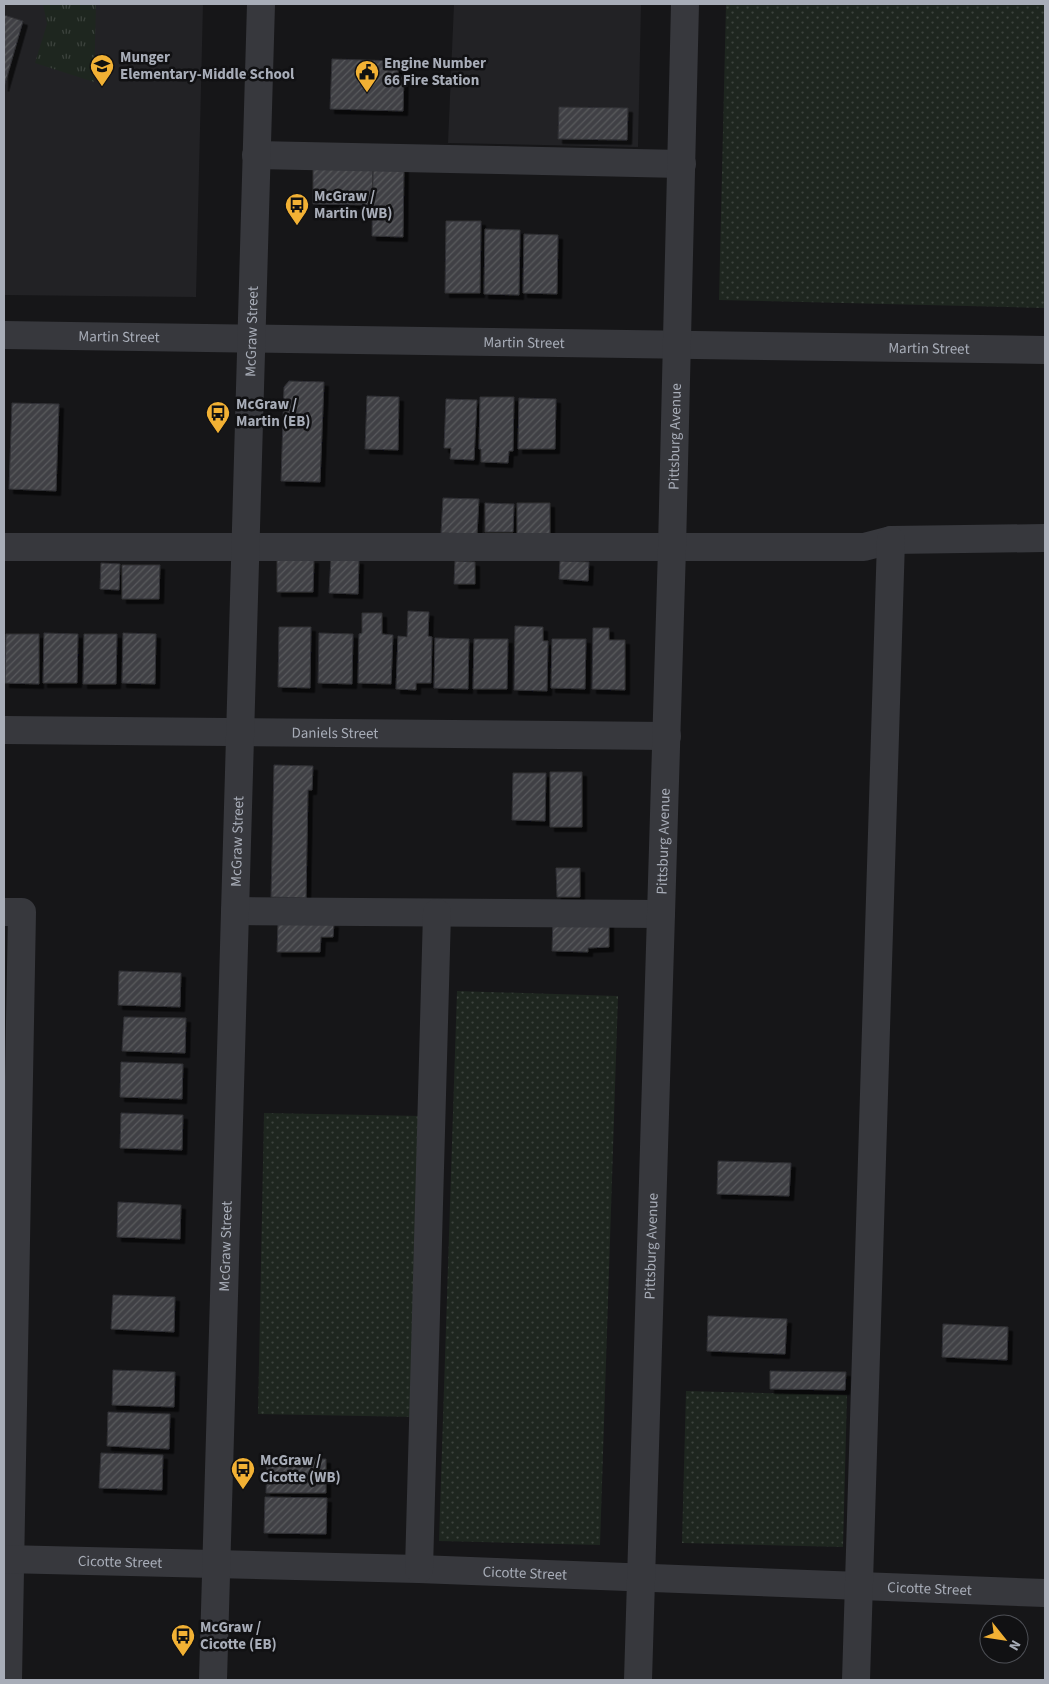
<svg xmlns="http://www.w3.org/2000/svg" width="1049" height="1684" font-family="'Source Sans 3',sans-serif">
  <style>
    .built { fill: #222225 }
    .grass { fill: url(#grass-dots) }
    .park { fill: url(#park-tufts) }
    .building { fill: url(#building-hatch); stroke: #303034; filter: url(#shadow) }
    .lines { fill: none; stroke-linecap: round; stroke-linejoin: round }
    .minor { stroke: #37383d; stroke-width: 28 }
    .labels { text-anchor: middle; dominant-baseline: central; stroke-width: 5; stroke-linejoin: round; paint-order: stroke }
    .poi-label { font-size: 15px; font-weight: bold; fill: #a8adb8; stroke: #111113; text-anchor: start }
    .street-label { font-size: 15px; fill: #a8adb8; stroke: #111113 }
  </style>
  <defs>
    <pattern id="grass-dots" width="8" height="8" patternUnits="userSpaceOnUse" patternTransform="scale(1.25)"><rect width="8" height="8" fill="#1e261f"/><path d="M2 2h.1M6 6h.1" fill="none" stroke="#3c433d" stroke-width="1.8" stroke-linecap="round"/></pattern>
    <pattern id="park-tufts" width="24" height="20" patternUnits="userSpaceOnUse" patternTransform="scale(1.25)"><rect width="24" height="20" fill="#1e261f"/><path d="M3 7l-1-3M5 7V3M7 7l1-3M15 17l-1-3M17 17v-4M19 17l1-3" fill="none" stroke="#3c433d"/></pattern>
    <pattern id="building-hatch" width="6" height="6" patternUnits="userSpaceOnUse" patternTransform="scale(1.25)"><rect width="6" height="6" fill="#404145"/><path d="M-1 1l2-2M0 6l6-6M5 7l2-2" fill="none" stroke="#595a5e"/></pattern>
    <filter id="shadow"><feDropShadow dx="4.5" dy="4.5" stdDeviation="0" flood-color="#0009"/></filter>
  </defs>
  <rect width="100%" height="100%" fill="#161618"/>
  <path class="built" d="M4,4H203L196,297L4,295Z
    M454,4H641L638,147L448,143Z"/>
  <path class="grass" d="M726,4H1045V308L719,300Z
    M457,991L618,996L600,1545L439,1541Z
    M264,1113L423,1116L416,1417L258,1414Z
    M686,1391L847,1395L843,1547L682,1543Z"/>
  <path class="park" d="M43,4H96L94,82L35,63L47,24Z"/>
  <path class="building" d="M4,15L23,21L4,87Z
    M332,59L398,61V76L404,77L403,111L330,109Z
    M559,107L628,108L627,140L558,139Z
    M313,166L373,167L372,205L313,204Z
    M373,167H404L403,237L372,236Z
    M446,221H481L480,293H445Z
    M485,229L520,230L519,295L484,294Z
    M524,234L558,235L557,294L523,293Z
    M289,381L324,382L320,482L281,481L284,387Z
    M367,396L399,397L398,450L365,449Z
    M480,397H514L513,451H509L508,463L481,462V449H479Z
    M519,398L556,399L555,449H518Z
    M446,399L477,400L474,460L450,459L451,448H444Z
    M12,403L59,404L56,491L9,489Z
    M443,498L479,499L477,534L441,533Z
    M485,503L514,504L513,532H485Z
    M517,503H550V537H517Z
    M277,559H314L313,592H277Z
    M331,559L359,560L358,594L329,593Z
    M455,561L475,562V584H454Z
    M560,561L589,562L588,581L559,579Z
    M101,563L120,564L119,590L100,589Z
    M122,565H160L159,599H122Z
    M408,611L429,612L428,636L432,637L431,683H416V690L396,689L398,636L407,637Z
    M362,613H382V634L393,635L391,684L358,683L359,634L362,633Z
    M515,626L543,627V641H548L547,691L514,690Z
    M279,627H311L310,688L278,687Z
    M593,628H609V640H625V690L592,689Z
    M44,633L78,634L77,683H43Z
    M123,633L156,634L155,684L122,683Z
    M319,633L353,634L352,684L318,683Z
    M6,634H39V684L5,683Z
    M84,634H117L116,684H83Z
    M435,638L469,639L468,689L434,688Z
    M474,639H508L507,689H473Z
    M552,639H586L585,689L551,688Z
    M274,765L313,766L312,790H308L306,898L271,897Z
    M550,772H582V827H550Z
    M513,773H546L545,821L512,820Z
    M556,868H580V897H557Z
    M553,918L609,920V947L588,948V952L552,951Z
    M278,922L334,923L333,937H321L320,952H277Z
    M119,971L181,973L180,1007L118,1005Z
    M124,1017L186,1018L185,1053L122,1051Z
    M121,1062L183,1064L182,1099L120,1097Z
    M121,1113L183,1115L182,1150L120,1148Z
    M718,1161L791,1163L789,1196L717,1194Z
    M118,1202L181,1205L180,1239L117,1237Z
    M113,1295L175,1297L174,1332L111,1329Z
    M708,1316L787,1319L785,1354L707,1351Z
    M943,1324L1008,1327L1007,1360L942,1357Z
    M113,1370L175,1372L174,1407L112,1405Z
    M770,1371L846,1372L845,1390L770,1389Z
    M108,1412L170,1414L169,1449L107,1446Z
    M101,1453L163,1455L162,1490L99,1488Z
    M267,1458L326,1459V1493H266Z
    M265,1497L327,1498L326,1534L264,1533Z"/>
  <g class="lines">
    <g class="minor">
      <path d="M256,155L682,164"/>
      <path id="s1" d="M4,335L1045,350"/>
      <path d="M4,547H864L891,540L1045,538"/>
      <path id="s2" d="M4,730L667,736"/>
      <path d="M235,911L661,914"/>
      <path d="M4,912H22L8,1680"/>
      <path id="s3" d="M4,1559L419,1569L1045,1593"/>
      <path d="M419,1569L437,913"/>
      <path id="s4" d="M213,1680L261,4"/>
      <path id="s5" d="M638,1680L672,548L685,4"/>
      <path d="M856,1680L891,540"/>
    </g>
  </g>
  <defs>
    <g id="school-pin" transform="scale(1.25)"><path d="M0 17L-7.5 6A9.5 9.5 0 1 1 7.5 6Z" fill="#f2b134" stroke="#111113"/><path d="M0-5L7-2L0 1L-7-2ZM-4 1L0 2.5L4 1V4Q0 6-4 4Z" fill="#111"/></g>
    <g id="civic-pin" transform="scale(1.25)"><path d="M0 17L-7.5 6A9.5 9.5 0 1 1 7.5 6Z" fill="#f2b134" stroke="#111113"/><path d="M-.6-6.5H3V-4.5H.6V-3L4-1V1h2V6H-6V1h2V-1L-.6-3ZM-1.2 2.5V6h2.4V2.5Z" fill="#111"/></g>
    <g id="bus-pin" transform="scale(1.25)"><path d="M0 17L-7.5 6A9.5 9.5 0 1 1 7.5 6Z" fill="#f2b134" stroke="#111113"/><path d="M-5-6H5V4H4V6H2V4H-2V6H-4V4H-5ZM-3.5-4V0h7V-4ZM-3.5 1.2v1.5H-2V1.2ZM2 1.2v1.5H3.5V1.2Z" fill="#111"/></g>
  </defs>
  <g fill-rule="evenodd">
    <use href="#school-pin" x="102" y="66"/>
    <use href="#civic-pin" x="367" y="72"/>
    <use href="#bus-pin" x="297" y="205"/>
    <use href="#bus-pin" x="218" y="413"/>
    <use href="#bus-pin" x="243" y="1469"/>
    <use href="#bus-pin" x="183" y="1636"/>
  </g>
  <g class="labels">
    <g class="poi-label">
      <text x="120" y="57">Munger<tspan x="120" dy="17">Elementary-Middle School</tspan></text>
      <text x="384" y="63">Engine Number<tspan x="384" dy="17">66 Fire Station</tspan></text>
      <text x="314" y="196">McGraw /<tspan x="314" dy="17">Martin (WB)</tspan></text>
      <text x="236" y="404">McGraw /<tspan x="236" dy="17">Martin (EB)</tspan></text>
      <text x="260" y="1460">McGraw /<tspan x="260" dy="17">Cicotte (WB)</tspan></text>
      <text x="200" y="1627">McGraw /<tspan x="200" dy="17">Cicotte (EB)</tspan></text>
    </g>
    <g class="street-label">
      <text stroke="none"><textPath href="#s4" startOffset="1349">McGraw Street</textPath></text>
      <text stroke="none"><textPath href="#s1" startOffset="115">Martin Street</textPath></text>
      <text stroke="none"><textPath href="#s1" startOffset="520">Martin Street</textPath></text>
      <text stroke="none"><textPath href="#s1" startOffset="925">Martin Street</textPath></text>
      <text stroke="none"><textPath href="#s5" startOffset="1244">Pittsburg Avenue</textPath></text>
      <text stroke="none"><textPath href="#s2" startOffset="331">Daniels Street</textPath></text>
      <text stroke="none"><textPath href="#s4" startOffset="839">McGraw Street</textPath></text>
      <text stroke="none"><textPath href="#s5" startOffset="839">Pittsburg Avenue</textPath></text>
      <text stroke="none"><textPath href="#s4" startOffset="434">McGraw Street</textPath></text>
      <text stroke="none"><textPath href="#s5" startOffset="434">Pittsburg Avenue</textPath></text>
      <text stroke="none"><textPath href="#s3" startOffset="116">Cicotte Street</textPath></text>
      <text stroke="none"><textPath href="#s3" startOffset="521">Cicotte Street</textPath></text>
      <text stroke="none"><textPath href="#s3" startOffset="926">Cicotte Street</textPath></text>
    </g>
  </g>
  <rect width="1049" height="1684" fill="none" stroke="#a8adb8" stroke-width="10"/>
  <g transform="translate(1004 1639) rotate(120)"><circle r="24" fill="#111113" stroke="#4d4f55"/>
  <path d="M0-4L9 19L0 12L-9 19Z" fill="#f2b134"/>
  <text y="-8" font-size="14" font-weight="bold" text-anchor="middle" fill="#a8adb8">N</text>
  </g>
</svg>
